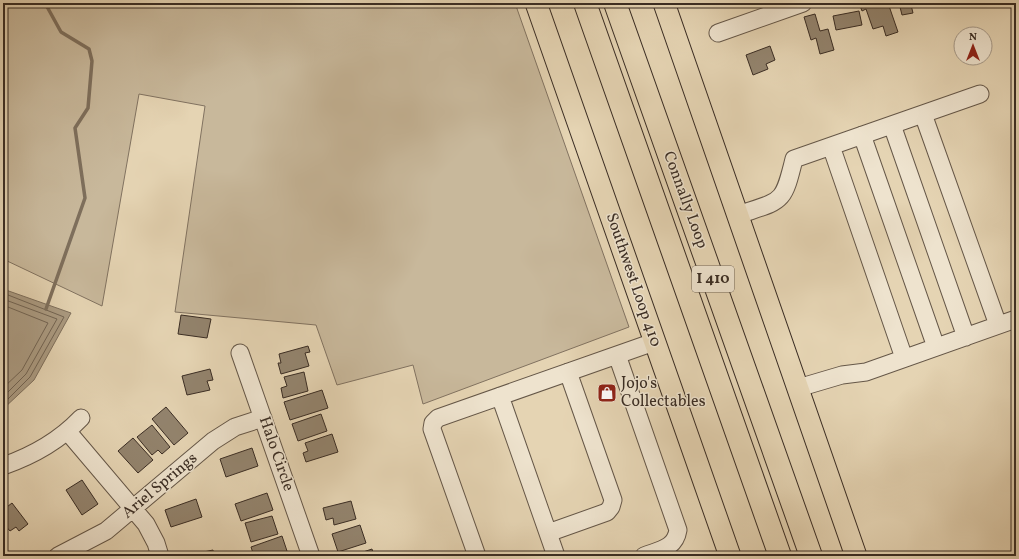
<svg xmlns="http://www.w3.org/2000/svg" width="1019" height="559" font-family="Vollkorn,serif">
  <style>
    .green { fill: #c8b89b; stroke: #817260 }
    .water { fill: #ab9b82; stroke: #7e6f5c }
    .lines { fill: none; stroke-linecap: round; stroke-linejoin: round }
    .shore { stroke: #726453; stroke-width: 1 }
    .stream { stroke: #7e6f5c; stroke-width: 3.5 }
    .building { fill: #93846e; stroke: #3a2d24 }
    .minor-casing { stroke: #655748; stroke-width: 19 }
    .major-casing { stroke: #3a2d24; stroke-width: 23 }
    .highway-casing { stroke: #3a2d24; stroke-width: 24 }
    .minor { stroke: #eee3ce; stroke-width: 17 }
    .major { stroke: #e5d4b3; stroke-width: 21 }
    .highway { stroke: #e5d4b3; stroke-width: 22 }
    .labels { text-anchor: middle; dominant-baseline: central; stroke-width: 3; stroke-linejoin: round; paint-order: stroke }
    .shield { fill: #eee3ce; stroke: #706457; stroke-width: 1 }
    .shield-label { font-size: 15px; font-weight: bold; fill: #3a2d24 }
    .street-label { font-size: 16px; fill: #3a2d24; stroke: #eee3ce }
    .poi-label { font-size: 16px; fill: #3a2d24; stroke: #eee3ce; text-anchor: start }
  </style>
  <rect width="100%" height="100%" fill="#e5d4b3"/>
  <filter id="stains"><feTurbulence type="fractalNoise" baseFrequency=".005" numOctaves="4"/><feColorMatrix values="0 0 0 0 .2 0 0 0 0 .09 0 0 0 0 .02 0 0 0 .5 -.17"/></filter>
  <radialGradient id="worn" r=".72"><stop offset=".6" stop-color="#630" stop-opacity="0"/><stop offset="1" stop-color="#630" stop-opacity=".3"/></radialGradient>
  <path class="green" d="M3,3H515L629,327L423,404L413,365L337,385L316,325L175,312L205,106L139,94L102,306L3,259Z"/>
  <path class="water" d="M3,289L71,313L34,380L3,409Z"/>
  <g class="lines">
    <path class="shore" d="M3,293L64,317L30,377L3,404
      M3,299L57,319L26,374L3,397
      M3,305L48,323L22,370L3,388"/>
    <path class="stream" d="M45,3L61,32L89,49L92,61L88,108L75,128L85,198L46,309"/>
  </g>
  <path class="building" d="M859,3H873L874,5L888,3L898,32L886,36L883,26L873,29L866,9L862,11Z
    M899,3H921L911,5L913,13L902,15Z
    M932,3H947L933,7Z
    M859,11L862,25L836,30L833,16Z
    M815,14L820,31L828,29L834,50L820,54L816,38L811,40L804,17Z
    M770,46L775,60L766,64L768,69L753,75L746,55Z
    M181,315L211,319L207,338L178,334Z
    M308,346L310,352L305,353L309,366L281,374L278,363H281L279,354Z
    M210,369L213,380L207,381L210,390L187,395L182,376Z
    M304,372L308,391L283,398L281,388L287,386L284,377Z
    M322,390L328,408L290,420L284,402Z
    M166,407L188,433L174,445L152,419Z
    M321,414L327,431L298,441L292,424Z
    M152,425L170,447L162,454L158,450L152,455L137,437Z
    M332,434L338,452L306,462L303,453L308,451L305,443Z
    M133,438L153,460L138,473L118,451Z
    M252,448L258,466L226,477L220,459Z
    M82,480L98,504L82,515L66,490Z
    M267,493L273,510L241,521L235,504Z
    M196,499L202,517L171,527L165,510Z
    M351,501L356,519L334,525L333,518L326,520L323,508Z
    M12,503L28,524L19,531L16,527L10,531L3,523V510Z
    M272,516L278,534L251,542L245,523Z
    M360,525L366,543L338,552L332,534Z
    M282,536L288,554L282,556H254L251,547Z
    M372,549L374,556H351Z
    M213,550L214,556H185Z"/>
  <g class="lines">
    <g class="minor-casing">
      <path id="minor" d="M718,33L803,3
        M923,114L998,325
        M892,125L966,337
        M862,135L936,347
        M831,146L904,358
        M738,215C782,200 783,205 794,159L980,94
        M240,353L311,556
        M798,388L842,375L866,372L1016,319
        M500,396L556,556
        M68,432L146,524L156,543L160,556
        M3,466C32,456 60,440 81,418
        M548,533L607,512L611,507L613,500L568,372
        M58,556L106,531L213,441L235,427L263,418
        M477,556L432,429L433,423L438,418L617,355
        M644,556C659,550 675,549 678,530L617,355L654,342"/>
    </g>
    <g class="major-casing">
      <path id="major" d="M536,3L730,556
        M664,3L856,556"/>
    </g>
    <g class="highway-casing">
      <path id="highway" d="M585,3L780,556
        M615,3L811,556"/>
    </g>
    <use href="#minor" class="minor"/>
    <use href="#major" class="major"/>
    <use href="#highway" class="highway"/>
  </g>
  <defs>
    <g id="shop-square" transform="scale(1)"><rect x="-9" y="-9" width="18" height="18" rx="4" fill="#8f2418" stroke="#eee3ce"/><path d="M-5-2.5h2.3a2.7 3.5 0 0 1 5.4 0H5L5.5 6h-11ZM-1.5-2.5h3a1.5 2.3 0 0 0-3 0Z" fill="#fff"/></g>
  </defs>
  <g fill-rule="evenodd">
    <use href="#shop-square" x="607" y="393"/>
  </g>
  <g class="labels">
    <rect class="shield" x="692" y="266" width="42" height="26" rx="3"/>
    <g class="shield-label">
      <text x="713" y="279">I 410</text>
    </g>
    <g class="street-label">
      <text transform="translate(685 200) rotate(70)">Connally Loop</text>
      <text transform="translate(633 280) rotate(71)">Southwest Loop 410</text>
      <text transform="translate(276 454) rotate(71)">Halo Circle</text>
      <text transform="translate(160 486) rotate(-40)">Ariel Springs</text>
    </g>
    <g class="poi-label">
      <text x="621" y="384">Jojo's<tspan x="621" dy="18">Collectables</tspan></text>
    </g>
  </g>
  <rect width="1019" height="559" fill="none" stroke="#e5d4b3" stroke-width="16"/>
  <rect x="4" y="4" width="1011" height="551" fill="none" stroke="#3a2d24" stroke-width="2"/>
  <rect x="8" y="8" width="1003" height="543" fill="none" stroke="#3a2d24"/>
  <g transform="translate(973 46)"><circle r="19" fill="#eee3ce" stroke="#a69a8a"/>
  <path d="M0-3L7 15L0 10L-7 15Z" fill="#8f2418"/>
  <text y="-6" font-size="11" font-weight="bold" text-anchor="middle" fill="#3a2d24">N</text>
  </g>
  <rect width="100%" height="100%" filter="url(#stains)"/>
  <rect width="100%" height="100%" fill="url(#worn)"/>
</svg>
